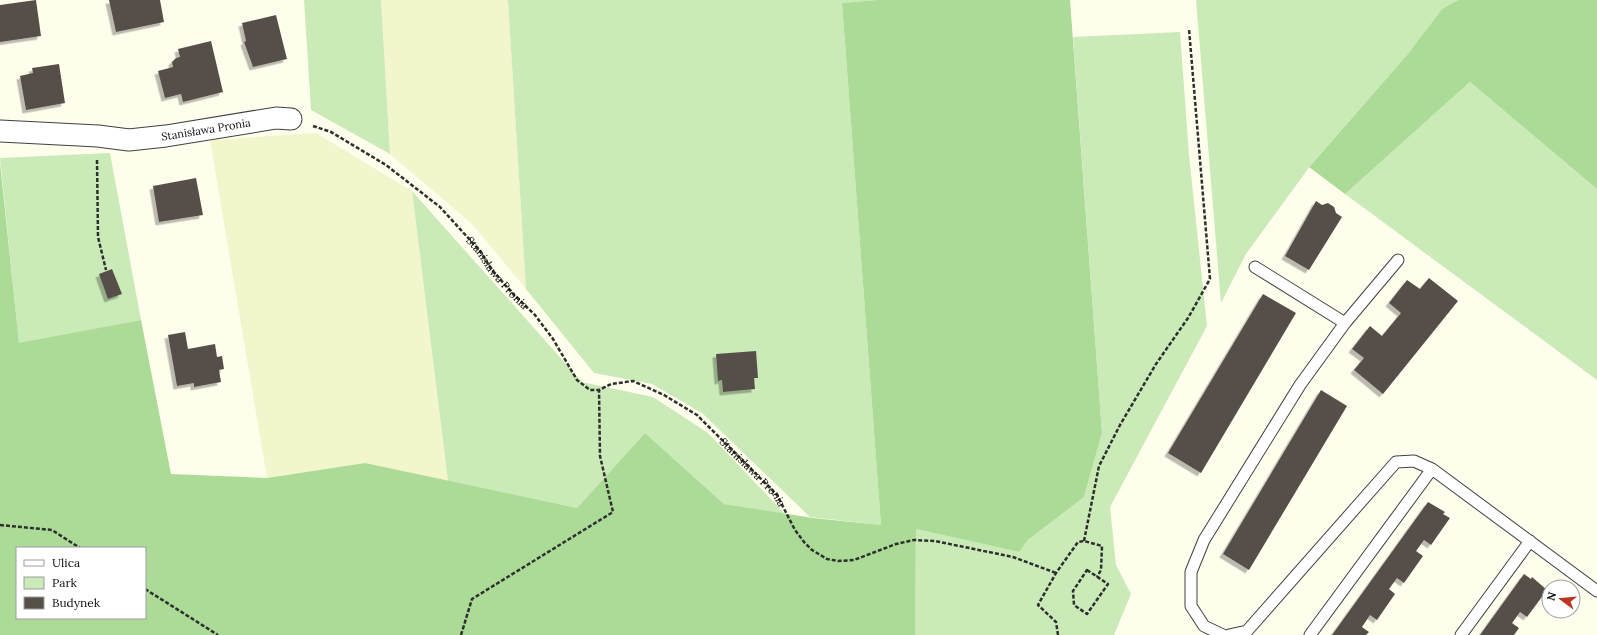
<svg xmlns="http://www.w3.org/2000/svg" width="1597" height="635" font-family="Lora,serif">
  <style>
    .farmland { fill: #f3f5cd }
    .green { fill: #caeab7 }
    .forest { fill: #abdb96; fill-rule: evenodd }
    .building { fill: #565049; filter: url(#shadow) }
    .lines { fill: none; stroke-linecap: round; stroke-linejoin: round }
    .service-casing { stroke: #404040; stroke-width: 13 }
    .minor-casing { stroke: #404040; stroke-width: 23 }
    .path { stroke: #2f2f2f; stroke-width: 2.5; stroke-dasharray: 4 2; stroke-linecap: butt }
    .service { stroke: #fff; stroke-width: 11 }
    .minor { stroke: #fff; stroke-width: 21 }
    .labels { text-anchor: middle; dominant-baseline: central; stroke-width: 4; stroke-linejoin: round; paint-order: stroke }
    .street-label { font-size: 11px; fill: #0d0d0d; stroke: #fff }
  </style>
  <defs>
    <filter id="shadow"><feDropShadow dx="-3.5" dy="3.5" stdDeviation="0" flood-color="#0004"/></filter>
  </defs>
  <rect width="100%" height="100%" fill="#fffeed"/>
  <path class="farmland" d="M381,0H508L526,289L472,224L390,154Z
    M316,133L412,191L448,481L365,463L267,478L210,140Z"/>
  <path class="green" d="M304,0H381L390,154L311,110Z
    M508,0H877L842,3L881,525L810,517L702,413L652,384L594,373L526,289Z
    M1196,0H1458L1442,9L1407,55L1313,162L1246,254L1221,303Z
    M1180,32L1189,155L1207,326L1110,507L1116,565L1131,594L1114,635H915L916,529L1019,552L1028,540L1084,497L1102,433L1073,37Z
    M1470,82L1597,189V380L1345,194Z
    M110,153L141,320L19,344L0,158Z
    M412,191L582,382L653,397L708,433L785,514L724,504L645,433L577,508L448,481Z"/>
  <path class="forest" d="M877,0H1070L1102,433L1084,497L1028,540L1019,552L916,529L915,635H0V163L19,343L141,320L171,474L267,478L365,463L577,508L645,433L724,504L813,518L881,525L842,3ZM17,548H145V618H17Z
    M1458,0H1597V189L1470,82L1345,194L1309,167L1407,55L1442,9Z"/>
  <path class="building" d="M36,0L41,36L0,42V5Z
    M109,0H160L164,22L116,32Z
    M276,15L287,59L253,67L244,42L246,41L242,23Z
    M211,41L223,92L183,102L181,94L165,98L158,71L173,67L172,62L176,58L180,57L178,49Z
    M59,64L65,103L26,110L20,76L33,73L32,68Z
    M196,178L203,215L159,222L153,186Z
    M1316,201L1322,205L1328,203L1334,207L1336,213L1342,217L1309,270L1285,256Z
    M112,269L122,294L108,299L99,274Z
    M1429,278L1458,301L1383,394L1354,370L1364,358L1352,349L1370,326L1382,336L1401,313L1389,303L1407,280L1420,289Z
    M1263,294L1296,313L1201,473L1168,453Z
    M185,332L188,349L215,344L217,357L222,356L224,369L219,370L221,382L194,387V383L177,386L168,335Z
    M756,351L758,378H754L755,389L723,392L722,380L718,381L716,354Z
    M1321,390L1347,406L1249,570L1223,554Z
    M1428,502L1445,512L1443,514L1450,518L1431,545L1424,540L1416,551L1423,556L1404,583L1397,578L1389,589L1395,594L1377,620L1370,615L1362,627L1369,632L1366,635H1332Z
    M1524,574L1531,579L1532,577L1547,590L1527,617L1520,612L1512,623L1519,628L1514,635H1480Z"/>
  <g class="lines">
    <g class="service-casing">
      <path id="service" d="M1345,323L1398,260
        M1223,635L1204,626L1191,606V572L1204,540L1300,385L1345,323L1255,267
        M1229,635L1247,631L1396,462L1414,461L1432,469
        M1310,635L1432,469L1597,591
        M1461,635L1530,541"/>
    </g>
    <g class="minor-casing">
      <g id="minor">
        <path id="s2" d="M0,131L98,136L129,140L166,136L276,118L291,119"/>
      </g>
    </g>
    <g class="path">
      <path id="s1" d="M313,126L331,132L386,165L440,207L480,251L492,270L513,294L535,315L553,339L577,380L590,390H599L611,384L633,381L664,395L697,415L777,495L795,530L804,542L812,550L827,559L838,561L854,560L896,544L914,540L935,541L1013,557L1056,573"/>
      <path d="M97,160L98,237L106,270"/>
      <path d="M0,525L52,530L80,548"/>
      <path d="M1084,541L1099,466L1120,425L1156,364L1188,318L1210,279L1189,29"/>
      <path d="M1087,570L1108,584L1087,614L1074,605L1073,591Z"/>
      <path d="M145,589L218,635"/>
      <path d="M461,635L472,599L613,512L600,456L599,390"/>
      <path d="M1058,635L1056,622L1038,605L1056,573L1078,542L1084,541L1102,546L1101,570L1097,577"/>
    </g>
    <use href="#service" class="service"/>
    <use href="#minor" class="minor"/>
  </g>
  <g class="labels">
    <g class="street-label">
      <text stroke="none"><textPath href="#s2" startOffset="207">Stanisława Pronia</textPath></text>
      <text stroke="none"><textPath href="#s1" startOffset="239">Stanisława Pronia</textPath></text>
      <text stroke="none"><textPath href="#s1" startOffset="587">Stanisława Pronia</textPath></text>
    </g>
  </g>
  <rect x="16" y="547" width="130" height="72" fill="#ffffff" stroke="#9e9e9e"/>
  <rect x="24" y="560" width="20" height="6" fill="#ffffff" stroke="#9e9e9e"/>
  <text x="52" y="567" font-size="12" fill="#0d0d0d">Ulica</text>
  <rect x="24" y="577" width="20" height="12" fill="#caeab7" stroke="#9e9e9e"/>
  <text x="52" y="587" font-size="12" fill="#0d0d0d">Park</text>
  <rect x="24" y="597" width="20" height="12" fill="#565049" stroke="#9e9e9e"/>
  <text x="52" y="607" font-size="12" fill="#0d0d0d">Budynek</text>
  <g transform="translate(1561 599) rotate(286)"><circle r="19" fill="#ffffff" stroke="#9e9e9e"/>
  <path d="M0-3L7 15L0 10L-7 15Z" fill="#bf3323"/>
  <text y="-6" font-size="11" font-weight="bold" text-anchor="middle" fill="#0d0d0d">N</text>
  </g>
</svg>
